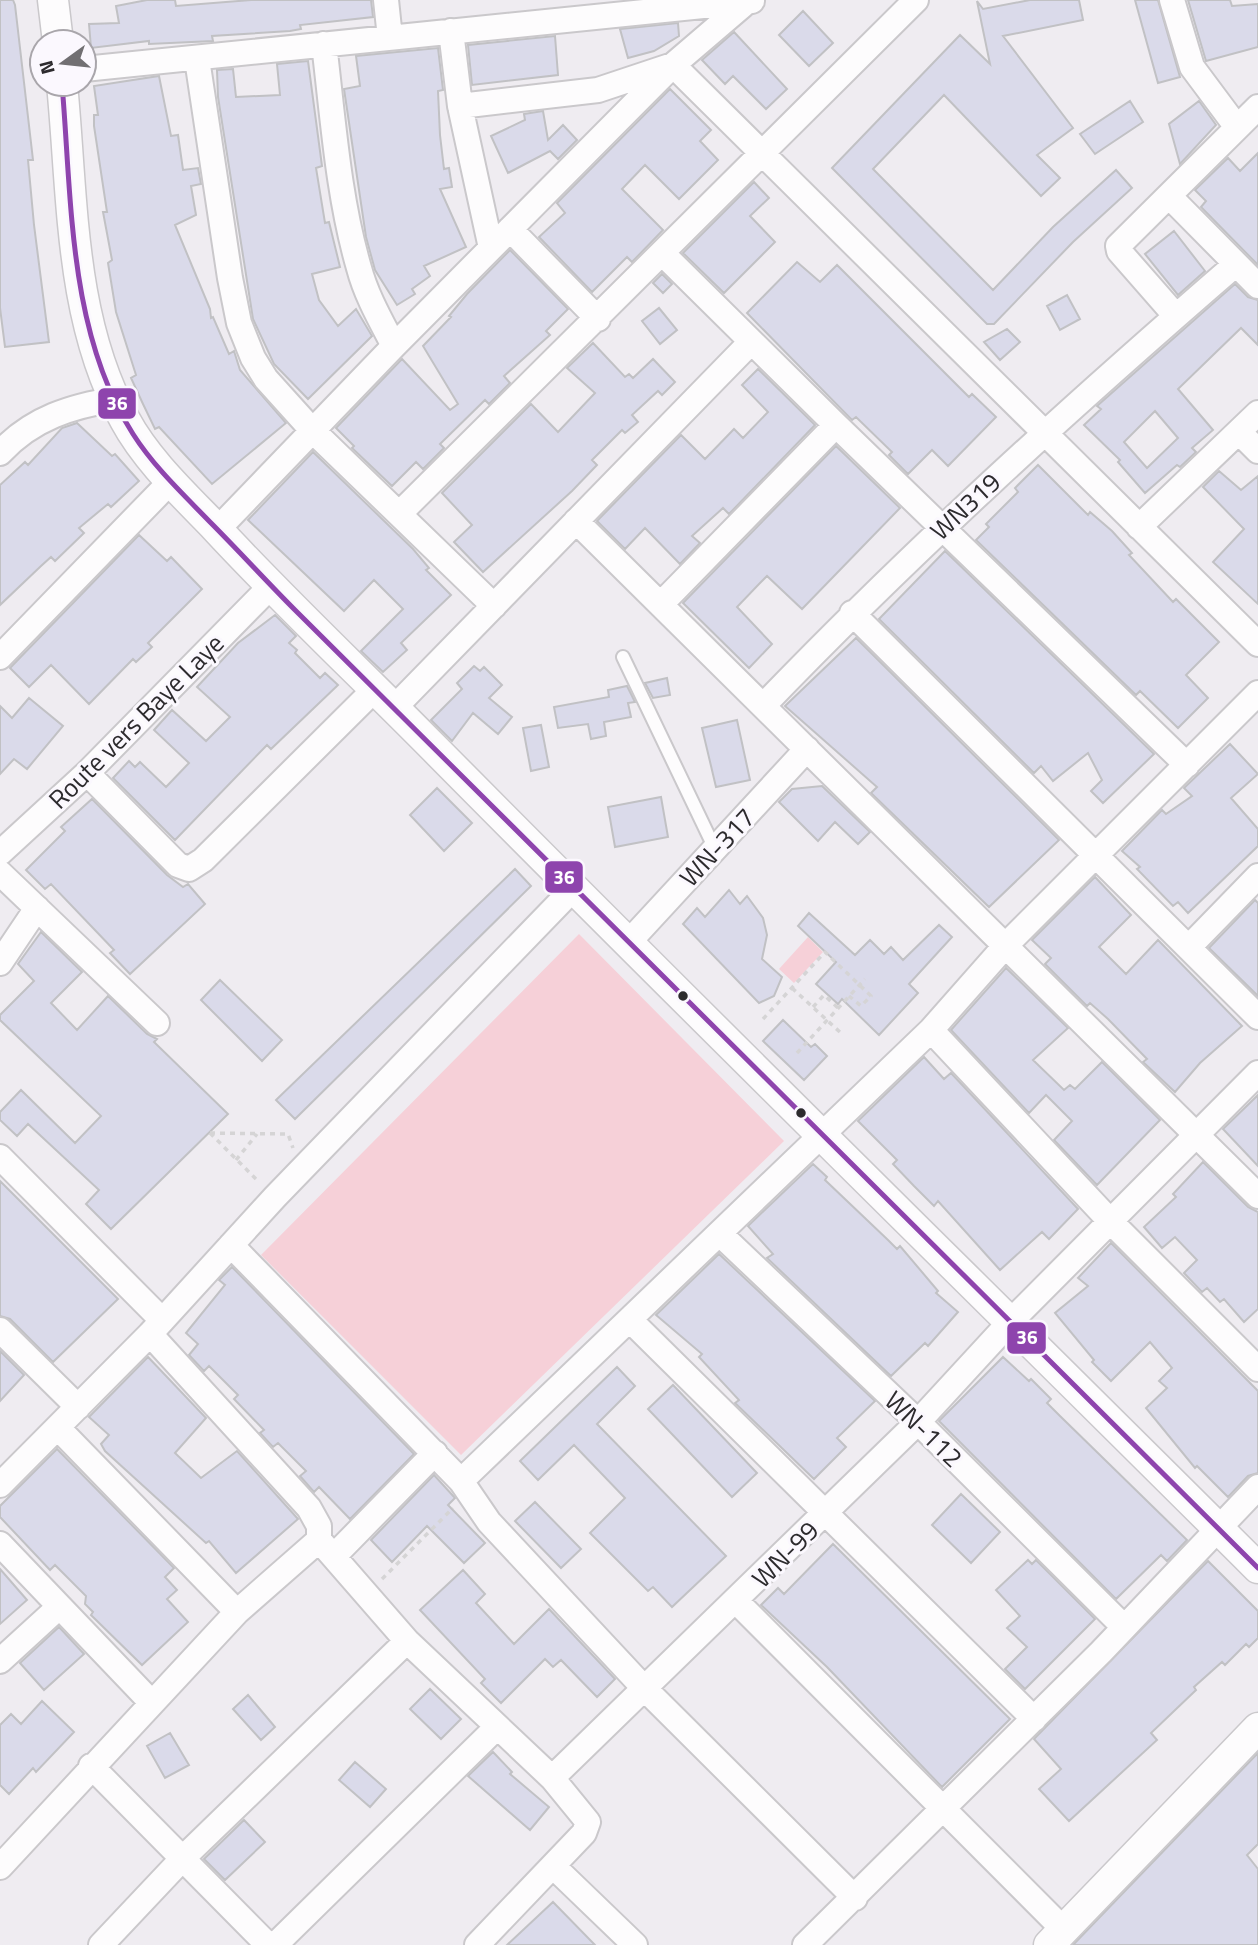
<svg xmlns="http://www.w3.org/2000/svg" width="1258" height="1945" font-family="'Titillium Web',sans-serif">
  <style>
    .green { fill: #f6d0d8 }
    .building { fill: #dadaea; stroke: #c1c1c4; stroke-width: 2; fill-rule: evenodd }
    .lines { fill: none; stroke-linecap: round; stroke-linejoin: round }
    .service-casing { stroke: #cac8cb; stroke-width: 16 }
    .minor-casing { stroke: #cac8cb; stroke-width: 28 }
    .tertiary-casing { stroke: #cac8cb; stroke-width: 33 }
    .path { stroke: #d5d4d5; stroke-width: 3.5; stroke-dasharray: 5 5; stroke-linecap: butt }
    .service { stroke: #fdfcfd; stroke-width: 12 }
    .minor { stroke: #fdfcfd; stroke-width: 24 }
    .tertiary { stroke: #fdfcfd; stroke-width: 30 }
    .bus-1-casing { stroke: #fbf8fe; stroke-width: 10 }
    .bus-1 { stroke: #8e44ad; stroke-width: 5 }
    .bus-dot { fill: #2d2b2e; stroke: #fbf8fe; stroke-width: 2.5 }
    .labels { text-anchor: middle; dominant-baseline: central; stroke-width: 6; stroke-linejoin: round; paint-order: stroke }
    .street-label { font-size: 26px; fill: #2d2b2e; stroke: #fbf8fe }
    .line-badge { stroke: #fbf8fe; stroke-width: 2.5 }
    .badge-label { font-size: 19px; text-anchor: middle; font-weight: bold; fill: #fff }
  </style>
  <rect width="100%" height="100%" fill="#efecf1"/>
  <path class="green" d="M579,934L784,1141L461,1455L261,1255Z
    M808,937L823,952L794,983L779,969Z"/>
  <path class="building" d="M0,0H13L15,5L33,160H28L34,225L49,342L5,347L0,308Z
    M147,0H175L176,6L251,0H371L373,17L300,25L301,29L290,31L212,36L213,41L149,44V41L91,48L89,24L119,23L116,6Z
    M1030,0H1079L1083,20L1003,36L1073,128L1037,155L1060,178L1041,196L944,95L873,169L993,290L1053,227L1116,170L1132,188L1073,242L994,324H987L832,168L960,35L990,64L977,1L983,9Z
    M1135,0H1158L1180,77L1158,83Z
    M1188,0H1230L1232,6L1258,4V47L1206,61Z
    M803,11L833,43L809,66L779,35Z
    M678,23L679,36L654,51L628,58L620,29Z
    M734,32L787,89L766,109L733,76L725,84L702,60Z
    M555,36L558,75L472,85L468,45Z
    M438,48L443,90L438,91L440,135L444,169L449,168L452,187L440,189L466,247L424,266L430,276L412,289L415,294L397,305L375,270L366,237L344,89L360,86L356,56Z
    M308,61L322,166L316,168L325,223L329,222L340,267L312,274L319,300L338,326L356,309L372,336L308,399L274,364L253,319L218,97L217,70L233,69L236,97L280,95L277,64Z
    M159,76L171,136L178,135L183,170L198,168L201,184L191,186L196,215L175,225L210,309L211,318L213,317L229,354L234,351L240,370L286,423L212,484L159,427L155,429L143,404L131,378L136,375L116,312L108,263L112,260L103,212H107L94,126V115H98L94,86Z
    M670,89L711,130L700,141L718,160L679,199L645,165L622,189L663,230L632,262L627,257L592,292L539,237L565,213L557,203Z
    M1130,101L1143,122L1095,154L1080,134Z
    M1199,101L1216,125L1180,164L1169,124Z
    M543,111L548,140L563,125L577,140L558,159L550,151L508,173L491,136L525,120L524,114Z
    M1258,153V265L1201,207L1206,201L1195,190L1228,158L1240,171Z
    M754,182L769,198L750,216L775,242L724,293L683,253Z
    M1174,231L1205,271L1178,295L1145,254Z
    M510,250L568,309L546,331L550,335L504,376L510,383L489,404L485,400L440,444L444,448L423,469L416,462L392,486L352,448L354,446L336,428L402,359L450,410L458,404L423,346L451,317L449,316L467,294Z
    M797,262L820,282L837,265L969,397L972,394L996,417L948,466L932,450L908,474L889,455L892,452L856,417L852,420L747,313Z
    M662,274L672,284L663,293L653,283Z
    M1235,284L1248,297L1258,300V345L1241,328L1178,389L1213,430L1192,448L1196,452L1180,467L1177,465L1145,493L1118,462L1120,460L1084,425L1101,409L1097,406ZM1155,411L1178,438L1147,468L1124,442Z
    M1067,295L1080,319L1060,330L1047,306Z
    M659,308L677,330L660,344L642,321Z
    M1007,329L1020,342L1000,360L984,342Z
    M593,343L625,377L629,374L633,378L653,359L675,382L662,395L658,391L632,415L638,422L625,433L622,430L592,460L597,465L572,491L483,572L454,542L472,525L442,493L531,404L558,432L595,393L567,368Z
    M758,369L815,425L729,514L723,508L692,536L700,543L680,564L645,528L625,549L597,521L681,435L705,459L734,429L743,438L768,412L742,385Z
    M77,423L112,456L115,454L139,481L111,507L108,504L79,528L84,533L55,561L51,557L41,566L0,605V485L25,462L28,465L62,428Z
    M836,446L900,508L802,609L767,576L760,583L737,607L772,644L749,668L683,603Z
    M313,452L413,549L429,568L426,570L451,595L401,643L407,650L383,672L361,651L403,609L374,580L344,611L248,520Z
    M1038,465L1088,515L1090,512L1112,531L1132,553L1129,555L1173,602L1176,599L1219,642L1186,675L1208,698L1178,728L1140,691L1136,695L976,540L989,527L986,524L1018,492L1015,488Z
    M1219,471L1241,490L1258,476V604L1213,562L1244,529L1203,487Z
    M139,535L167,561L171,557L202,589L148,643L152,647L136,662L133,659L89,704L51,665L29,687L10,668Z
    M945,551L1154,754L1103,803L1091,791L1102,780L1088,753L1053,781L1041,766L1034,773L879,619Z
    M275,615L296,636L289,643L297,650L295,653L320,678L325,673L338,685L271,749L267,745L175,840L113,778L129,761L135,767L140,762L166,787L189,763L154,730L172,710L206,741L230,717L197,687L238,643Z
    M856,638L1059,840L989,907L871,793L877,787L785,706Z
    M474,666L480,671L484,667L502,685L489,698L512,717L498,734L473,713L452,741L431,720L462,689L457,683Z
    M667,678L670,695L653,698L645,683Z
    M627,686L635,702L628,703L631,717L604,722L606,736L591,739L588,724L558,728L554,707L609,697L608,690Z
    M29,698L63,726L27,769L14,759L0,774V706L12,718Z
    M737,720L750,780L716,787L702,728Z
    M541,725L549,767L531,771L523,728Z
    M1230,744L1258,774L1231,798L1258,829V846L1188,913L1178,902L1173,906L1137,869L1140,867L1122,851L1162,810L1166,814L1192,796L1184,788Z
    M822,786L870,832L858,844L835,822L818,841L779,802L792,789Z
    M437,788L472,823L444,851L410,815Z
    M661,797L668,837L615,847L608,807Z
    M92,799L167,875L183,887L188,884L205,904L130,974L110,953L114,950L51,884L45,889L26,870L65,831L61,827Z
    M515,869L531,886L295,1119L276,1100Z
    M1095,877L1131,915L1099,947L1126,974L1158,940L1242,1026L1200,1063L1175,1092L1143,1062L1147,1059L1108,1019L1090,1003L1087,1006L1045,964L1051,958L1032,940Z
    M729,890L740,904L747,896L763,918L767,935L762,959L782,977L774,996L759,1003L683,924L697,908L705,917Z
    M1255,900L1258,903V996L1209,948Z
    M809,913L855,955L870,940L884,954L891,947L903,960L939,925L952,937L909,984L918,993L879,1035L842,999L838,1004L816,984L836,962L798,926Z
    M41,932L82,972L51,1003L77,1030L108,996L147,1034L157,1039L154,1042L228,1114L111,1229L86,1204L99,1190L28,1124L17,1136L0,1120V1112L21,1090L75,1143L101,1116L0,1020V1015L34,981L18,964Z
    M1006,968L1068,1028L1033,1060L1064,1090L1070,1085L1075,1089L1102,1062L1160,1120L1097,1185L1054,1140L1072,1121L1046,1095L1029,1113L951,1030Z
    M220,980L282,1040L262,1061L201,1000Z
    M783,1020L811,1047L815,1044L827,1056L804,1080L763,1041Z
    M924,1057L944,1079L951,1073L1078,1209L1049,1239L1042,1232L1000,1270L938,1201L934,1206L914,1186L893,1164L897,1160L858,1121Z
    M1258,1095V1166L1223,1129Z
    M1203,1162L1248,1207L1258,1212V1309L1244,1322L1224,1299L1220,1302L1207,1288L1202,1292L1184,1273L1197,1260L1175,1237L1162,1248L1144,1227L1176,1197L1173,1194Z
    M813,1164L827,1177L825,1180L888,1240L897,1249L900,1246L938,1291L936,1293L958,1312L928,1346L925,1343L891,1376L767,1258L773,1254L748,1226Z
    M0,1181L118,1299L53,1362L10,1319L0,1316Z
    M1111,1243L1258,1391V1473L1248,1476L1228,1497L1197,1466L1195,1468L1146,1408L1167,1388L1159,1381L1172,1368L1150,1342L1111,1381L1092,1362L1094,1360L1055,1313L1088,1286L1078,1278Z
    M719,1254L875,1401L837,1438L846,1447L814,1479L735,1403L739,1400L699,1357L702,1354L656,1315Z
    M232,1267L414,1454L350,1519L319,1487L314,1492L300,1476L306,1471L278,1443L273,1447L260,1433L264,1430L234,1399L238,1395L209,1366L204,1371L189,1355L198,1344L186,1333L225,1285L219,1280Z
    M0,1351L24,1375L0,1401Z
    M148,1357L206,1418L175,1453L201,1478L237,1451L298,1519L236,1573L209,1541L206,1543L105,1451L101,1444L109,1435L89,1417Z
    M1003,1357L1029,1381L1031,1379L1051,1399L1047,1403L1060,1416L1187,1540L1167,1561L1161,1555L1116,1599L939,1421Z
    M617,1367L635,1386L597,1424L726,1556L672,1607L653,1587L648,1591L590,1533L625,1498L574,1445L538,1480L520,1461Z
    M673,1385L757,1473L732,1497L648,1409Z
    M57,1449L174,1568L165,1577L177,1590L167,1599L188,1622L142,1665L91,1615L93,1612L85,1604L86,1596L55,1565L50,1570L0,1517V1506Z
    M434,1475L455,1498L448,1505L485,1543L464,1563L427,1526L392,1562L371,1540Z
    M961,1494L1000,1532L971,1563L932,1525Z
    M535,1502L581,1549L561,1568L515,1521Z
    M833,1544L1010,1719L942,1787L827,1667L761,1605L778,1588L784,1594Z
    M1028,1560L1032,1564L1036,1560L1095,1619L1025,1689L1005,1669L1027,1647L1007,1628L1020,1616L996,1590Z
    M1208,1561L1258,1611V1638L1249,1647L1246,1644L1225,1665L1222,1662L1194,1687L1196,1690L1151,1733L1157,1740L1069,1821L1039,1789L1061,1769L1034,1739Z
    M0,1569L27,1600L0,1624Z
    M463,1570L485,1594L476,1603L514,1644L549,1609L615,1679L597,1697L561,1660L553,1667L545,1659L501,1703L481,1683L485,1679L420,1610Z
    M59,1627L84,1654L44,1690L20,1663Z
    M430,1689L461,1719L441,1739L410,1709Z
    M248,1695L275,1727L261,1740L233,1709Z
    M42,1701L74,1732L36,1772L33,1768L9,1794L0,1785V1725L11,1714L21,1724Z
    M170,1733L189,1765L165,1778L147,1746Z
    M493,1752L512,1772L510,1774L549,1807L530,1830L468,1776Z
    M1258,1753V1844L1247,1855L1258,1869V1945H1073Z
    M355,1762L386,1789L370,1807L339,1780Z
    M244,1820L265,1842L225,1880L204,1859Z
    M553,1902L595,1945H507Z"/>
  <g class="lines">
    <g class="service-casing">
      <path id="service" d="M623,657L715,849"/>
    </g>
    <g class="minor-casing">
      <path id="minor" d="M386,0L390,38
        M1172,0L1192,67L1236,126
        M451,31L460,106L491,248
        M324,44C333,118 338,196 359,268C366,295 381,321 394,346
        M197,59L230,278L239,323L253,358L266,379L312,430L494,606
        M84,69L752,1
        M460,106L598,90L673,65L1258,644
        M1170,197L1258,286
        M510,229L598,319
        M663,254L836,425L1187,765
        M1175,315L1119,251L1118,246L1258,107
        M1239,432L1258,451
        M0,453C32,418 72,406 117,399
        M400,513L916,0
        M576,521L1258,1196
        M1139,527L1258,413
        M217,530L394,346L673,65L749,0
        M661,604L836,425
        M852,613L1258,1017
        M0,657L171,481
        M763,706C913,550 1072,406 1235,265
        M394,708L751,342
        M87,773L178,865L189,869L203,860L375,689
        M0,853L87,773L270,587
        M0,873L157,1023
        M627,944L807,749
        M1190,946L1258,876
        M0,963L37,908
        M931,1030L1112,1223L1258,1369
        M0,1157L162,1320
        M720,1234L918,1422L1124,1627
        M231,1245L461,1481L489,1522L644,1688L855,1898
        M630,1320L1034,1719
        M0,1330L78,1407
        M59,1429L237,1612
        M461,1481L931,1030L1006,945L1258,693
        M0,1485L150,1334L275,1197L573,889
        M319,1540L407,1641L552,1778L588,1822L584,1833L477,1945
        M0,1544L151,1702
        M334,1556L435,1453
        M737,1602L1064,1930
        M0,1661L59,1607
        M91,1766L268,1945
        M552,1778L918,1422L1011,1321L1258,1073
        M553,1866L635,1945
        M0,1867L237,1612L319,1540V1526L309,1508L150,1334
        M101,1945L184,1857L407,1641
        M275,1945L496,1728
        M805,1945L1101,1652L1258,1487"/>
    </g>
    <g class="tertiary-casing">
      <path id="tertiary" d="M53,0L58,42
        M62,84C73,196 69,319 125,420C146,459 182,493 213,525C284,602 361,674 435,749C707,1024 984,1295 1258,1568
        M1049,1945L1258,1728"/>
    </g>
    <path class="path" d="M792,988L842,1034
      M813,1007L824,995L838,1008
      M763,1019L825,952L871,996L861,1006L849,996
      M797,1053L865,979
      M210,1133L288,1134L293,1148
      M210,1133L258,1181
      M236,1160L257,1134
      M382,1579L453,1508"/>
    <use href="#service" class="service"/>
    <use href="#minor" class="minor"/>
    <use href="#tertiary" class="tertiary"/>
    <g class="bus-1-casing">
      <path id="bus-1" d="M62,84C72,200 68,332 133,434C154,467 183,494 210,522C239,551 266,581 295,610L1258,1568"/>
    </g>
    <use href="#bus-1" class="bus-1"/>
  </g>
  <g class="bus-dot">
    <circle cx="683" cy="996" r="6"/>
    <circle cx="801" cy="1113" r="6"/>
  </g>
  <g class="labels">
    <g class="street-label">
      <text transform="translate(965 506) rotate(-43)">WN319</text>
      <text transform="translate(136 721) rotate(-45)">Route vers Baye Laye</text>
      <text transform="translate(717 847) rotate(-47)">WN-317</text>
      <text transform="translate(924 1429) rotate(44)">WN-112</text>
      <text transform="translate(785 1554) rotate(-45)">WN-99</text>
    </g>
  </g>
  <g class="line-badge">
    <rect x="97" y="387" width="40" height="33" rx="7" fill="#8e44ad"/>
    <rect x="544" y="860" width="40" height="34" rx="7" fill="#8e44ad"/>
    <rect x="1006" y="1321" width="41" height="34" rx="7" fill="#8e44ad"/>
  </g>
  <g class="badge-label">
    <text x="117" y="410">36</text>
    <text x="564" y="884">36</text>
    <text x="1027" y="1344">36</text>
  </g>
  <g transform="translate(63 63) rotate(255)"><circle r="33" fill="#fbf8fe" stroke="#a9a6ab" stroke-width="2"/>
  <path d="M0-5L12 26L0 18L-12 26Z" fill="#716f72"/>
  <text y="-10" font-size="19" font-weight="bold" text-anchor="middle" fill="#2d2b2e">N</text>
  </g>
</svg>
